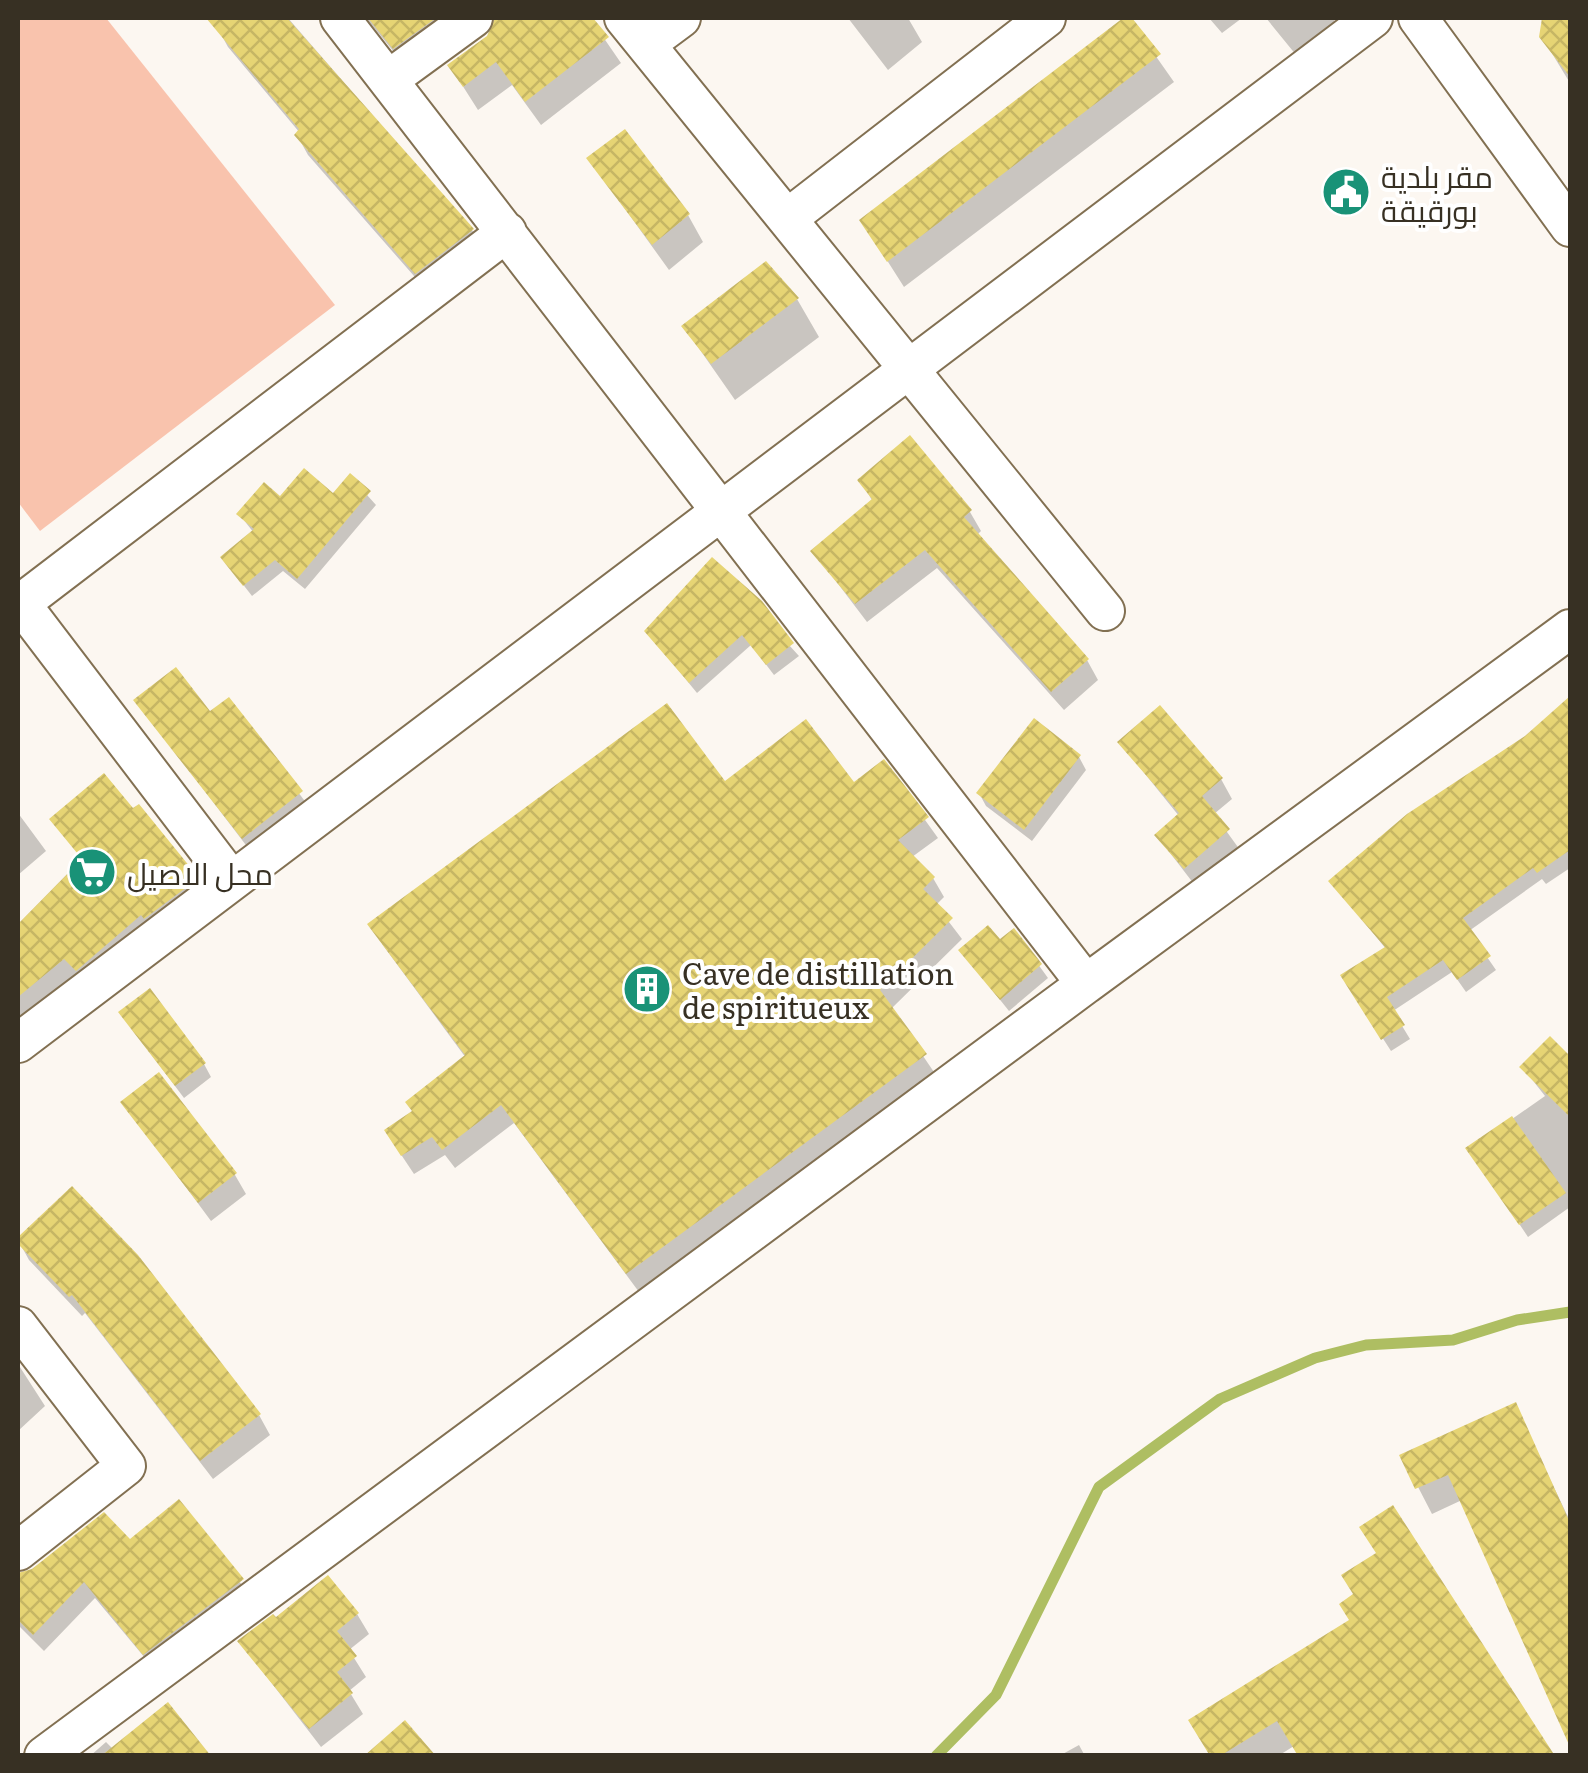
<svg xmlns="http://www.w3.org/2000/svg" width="1588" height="1773" font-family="Literata,Cairo,serif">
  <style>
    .pitch { fill: #f9c3ad }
    .shadow { fill: #0003 }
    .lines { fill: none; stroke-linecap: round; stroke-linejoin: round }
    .stream { stroke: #aebe62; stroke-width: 11 }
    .building { fill: url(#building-cross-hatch) }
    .minor-casing { stroke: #827052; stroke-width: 42 }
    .minor { stroke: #fff; stroke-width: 38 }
    .labels { text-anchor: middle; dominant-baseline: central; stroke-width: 8; stroke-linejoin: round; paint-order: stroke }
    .poi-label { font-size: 30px; fill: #373023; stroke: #fff; text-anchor: start }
  </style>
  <defs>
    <pattern id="building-cross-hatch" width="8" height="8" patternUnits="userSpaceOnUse" patternTransform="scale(2.5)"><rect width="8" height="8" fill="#e6d474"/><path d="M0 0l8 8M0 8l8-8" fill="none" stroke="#c6b664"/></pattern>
  </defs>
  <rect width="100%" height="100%" fill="#fcf7f1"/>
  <path class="pitch" d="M18,18H106L335,305L40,531L18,502Z"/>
  <path class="shadow" d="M229,18H288L472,230L484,250L428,292L308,155L297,135L300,133L228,47L217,27Z
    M366,18H468L404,64Z
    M519,18H590L621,63L541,125L512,85L478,110L450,66Z
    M848,18H908L922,42L888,70Z
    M1129,18L1174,82L904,287L862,221Z
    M1209,18H1242L1222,33Z
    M1266,18H1333L1347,42L1310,72Z
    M1545,18H1570V83L1542,37Z
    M589,159L688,215L703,242L669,270Z
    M797,299L819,337L735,400L684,327Z
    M350,476L376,505L305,589L283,571L252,596L231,569L254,533L239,514L280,499L333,496Z
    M860,480L970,512L981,531L977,535L1087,660L1098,680L1064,710L937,568L867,622L813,551L873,502Z
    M712,560L799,656L774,675L751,645L697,693L647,632Z
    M229,700L313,812L255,857L136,701L210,714Z
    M1566,703L1570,707V868L1546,884L1542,879L1469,931L1496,970L1466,992L1452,972L1393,1011L1410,1039L1391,1051L1351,989L1386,949L1332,882L1527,738Z
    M1120,743L1221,779L1232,799L1214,814L1240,850L1197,888L1157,836L1179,816Z
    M1079,757L1086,770L1032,841L986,806L979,793Z
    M884,763L938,838L912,857L933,878L944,897L936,905L962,939L891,1009L936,1075L639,1292L514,1123L455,1168L445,1155L414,1174L398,1150L414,1113L466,1058L382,944L724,784L853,785Z
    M138,807L206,896L87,986L75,975L18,1021V928Z
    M18,813L46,851L18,875Z
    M1014,931L1048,978L1009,1011L961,951L1000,943Z
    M129,1025L204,1064L211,1077L184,1098Z
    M1550,1040L1570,1060V1207L1528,1237L1469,1149L1545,1096L1523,1068Z
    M123,1102L235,1175L246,1194L211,1221Z
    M72,1189L259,1415L270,1435L213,1479L85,1313L82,1316L29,1260L18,1240Z
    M18,1364L45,1406L18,1431Z
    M1515,1406L1570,1521V1733L1462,1500L1432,1514L1402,1456Z
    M179,1503L252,1598L155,1670L95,1598L44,1651L18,1625V1575L130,1543Z
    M1378,1555L1552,1756L1294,1746L1278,1756H1211L1352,1622L1356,1596Z
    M357,1614L369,1634L349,1650L366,1677L349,1691L363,1714L321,1747L240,1642Z
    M106,1742L113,1749L207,1756H90Z
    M1079,1745L1085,1756H1059Z"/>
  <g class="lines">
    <path class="stream" d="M936,1756L996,1695L1099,1487L1220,1399L1315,1358L1366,1345L1453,1340L1517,1320L1570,1312"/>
  </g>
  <path class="building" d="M206,18H287L474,229L415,274L294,135L299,129Z
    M368,18H436L393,49Z
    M495,18H593L609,37L525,102L496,62L463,87L447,65L487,36Z
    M1123,18H1132L1161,54L887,262L859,220Z
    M1542,18H1570V77L1539,37Z
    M625,129L690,214L652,245L586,158Z
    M766,261L799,298L711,364L681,326Z
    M910,435L972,510L964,517L1089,659L1051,692L925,550L855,604L810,551L872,499L857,480Z
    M304,468L333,493L350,473L371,491L297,579L275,560L243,586L220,557L254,529L236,514L264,482L280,496Z
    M712,557L762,601L794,643L766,665L742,635L689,683L644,631Z
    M176,667L210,711L229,697L303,791L242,839L133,700Z
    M1570,696V850L1537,873L1533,868L1463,918L1491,956L1457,980L1443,960L1387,997L1405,1025L1381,1040L1340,975L1385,947L1328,881L1407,814L1525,736Z
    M667,703L725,781L806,719L854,782L884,759L929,817L898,840L935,877L923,889L953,918L880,990L927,1054L626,1274L501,1105L442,1150L432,1137L401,1156L384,1130L412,1111L405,1102L465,1055L367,924Z
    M1160,705L1223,778L1202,796L1230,829L1184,869L1154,835L1179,813L1117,742Z
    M1034,718L1081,755L1024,830L976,793Z
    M104,773L133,808L139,804L199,878L144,919L141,915L76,971L64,959L18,997V924L82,859L49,819Z
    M988,925L1000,939L1014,928L1042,964L1000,1000L958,950Z
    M150,988L206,1063L175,1086L118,1012Z
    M1550,1036L1570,1056V1117L1519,1067Z
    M159,1072L237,1173L198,1203L120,1102Z
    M1512,1116L1566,1193L1519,1225L1465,1148Z
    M72,1186L138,1255L261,1414L200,1461L72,1295L69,1297L18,1244V1237Z
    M1516,1402L1570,1523V1747L1448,1475L1415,1489L1399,1455Z
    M179,1499L244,1579L143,1655L84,1582L33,1635L18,1620V1573L32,1569L104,1512L130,1539Z
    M1393,1505L1555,1756H1298L1277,1721L1220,1756H1210L1188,1720L1349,1620L1339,1604L1353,1594L1341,1575L1376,1553L1359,1527Z
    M328,1575L359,1613L337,1631L357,1656L337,1672L353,1693L309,1729L237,1641L273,1614L276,1617Z
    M168,1702L211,1756H101Z
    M405,1720L436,1756H364Z"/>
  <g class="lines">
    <g class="minor-casing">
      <path id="minor" d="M624,18L1105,611
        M1418,18L1570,227
        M646,44L681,18
        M388,80L473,18
        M788,218L1046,18
        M18,600L232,881
        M20,604L507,232
        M1086,984L1570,629
        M18,1043L1373,18
        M18,1326L126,1466L18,1551
        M44,1756L1086,984L340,18"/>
    </g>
    <use href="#minor" class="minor"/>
  </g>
  <defs>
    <g id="civic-disc" transform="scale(2.5)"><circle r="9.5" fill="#199277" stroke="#fff"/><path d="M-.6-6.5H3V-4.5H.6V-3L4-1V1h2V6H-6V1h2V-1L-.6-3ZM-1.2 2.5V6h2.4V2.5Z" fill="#fff"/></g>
    <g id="supermarket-disc" transform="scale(2.5)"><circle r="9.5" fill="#199277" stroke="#fff"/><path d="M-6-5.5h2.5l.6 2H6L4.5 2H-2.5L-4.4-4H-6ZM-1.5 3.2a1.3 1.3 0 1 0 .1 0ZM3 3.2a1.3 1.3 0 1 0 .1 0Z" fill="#fff"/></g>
    <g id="building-disc" transform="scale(2.5)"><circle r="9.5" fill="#199277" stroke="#fff"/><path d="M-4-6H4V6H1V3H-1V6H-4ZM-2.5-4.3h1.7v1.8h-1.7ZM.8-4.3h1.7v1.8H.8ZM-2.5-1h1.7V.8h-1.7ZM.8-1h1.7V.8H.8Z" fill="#fff"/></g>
  </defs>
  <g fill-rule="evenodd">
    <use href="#civic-disc" x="1346" y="192"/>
    <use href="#supermarket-disc" x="92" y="872"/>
    <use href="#building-disc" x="647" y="989"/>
  </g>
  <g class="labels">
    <g class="poi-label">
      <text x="1381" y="175">مقر بلدية<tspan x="1381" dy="34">بورقيقة</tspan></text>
      <text x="127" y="872">محل الاصيل</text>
      <text x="682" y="972">Cave de distillation<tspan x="682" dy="34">de spiritueux</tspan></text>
    </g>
  </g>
  <rect width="1588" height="1773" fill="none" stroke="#373023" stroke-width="40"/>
</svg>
